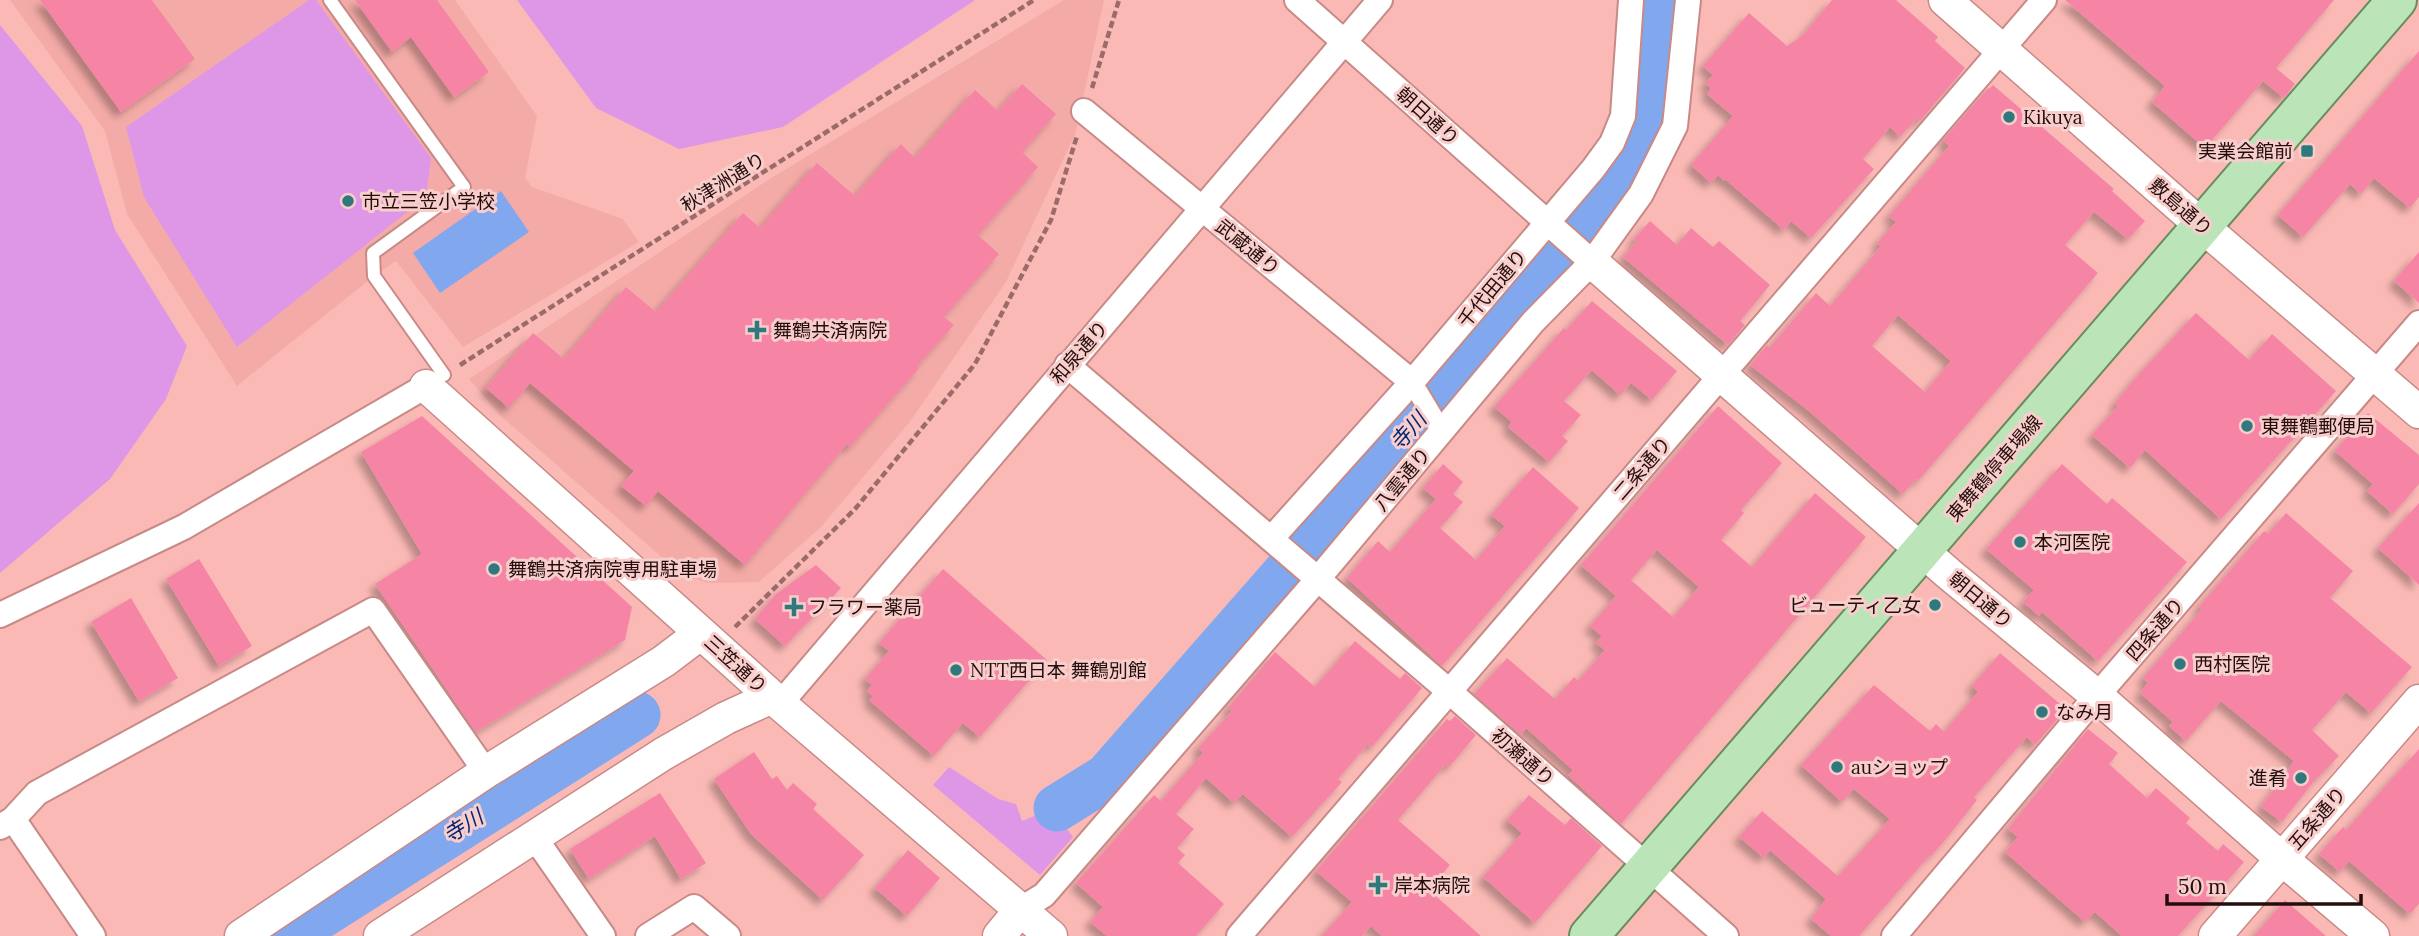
<svg xmlns="http://www.w3.org/2000/svg" width="2419" height="936" font-family="Lora,'Noto Sans JP',serif">
  <style>
    .built { fill: #f4aba7 }
    .green { fill: #de97e7 }
    .water { fill: #81a7ef }
    .lines { fill: none; stroke-linecap: round; stroke-linejoin: round }
    .river { stroke: #81a7ef; stroke-width: 47 }
    .building { fill: #f685a5; fill-rule: evenodd; filter: url(#shadow) }
    .service-casing { stroke: #c88a86; stroke-width: 16 }
    .pedestrian-casing { stroke: #c88a86; stroke-width: 23 }
    .minor-casing { stroke: #c88a86; stroke-width: 28 }
    .tertiary-casing { stroke: #c88a86; stroke-width: 35 }
    .primary-casing { stroke: #688d5d; stroke-width: 42 }
    .path { stroke: #9a6b69; stroke-width: 4.5; stroke-dasharray: 7 3.5; stroke-linecap: butt }
    .service { stroke: #fff; stroke-width: 12 }
    .pedestrian { stroke: #fff; stroke-width: 19 }
    .minor { stroke: #fff; stroke-width: 24 }
    .tertiary { stroke: #fff; stroke-width: 32 }
    .primary { stroke: #bbe4b8; stroke-width: 38 }
    .poi-dot { fill: #2f787e; stroke: #f7cecb; stroke-width: 2.5 }
    .labels { text-anchor: middle; dominant-baseline: central; stroke-width: 6; stroke-linejoin: round; paint-order: stroke }
    .street-label { font-size: 19px; fill: #240d0c; stroke: #f7cecb }
    .poi-label { font-size: 19px; fill: #240d0c; stroke: #f7cecb; text-anchor: start }
    .water-label { font-size: 21px; font-style: italic; fill: #042571; stroke: #f7cecb }
  </style>
  <defs>
    <filter id="shadow"><feDropShadow dx="-6" dy="6" stdDeviation="3.5" flood-color="#0004"/></filter>
  </defs>
  <rect width="100%" height="100%" fill="#fbb9b5"/>
  <path class="built" d="M10,0H455L537,116L525,178L532,187L623,219L639,242L463,347L396,261L374,276L237,386L127,214L105,131Z
    M1064,0H1104L1076,132L1006,282L909,423L820,528L759,582L709,583L683,576L502,417L469,379L768,180Z"/>
  <path class="green" d="M309,0H316L431,158L426,197L237,347L144,197L126,127Z
    M517,0H975L783,127L679,149L596,108Z
    M0,25L82,126L115,230L187,346L166,399L110,479L0,573Z
    M949,767L998,799L1016,804L1022,821L1052,809L1073,837L1040,875L933,785Z"/>
  <path class="water" d="M501,191L529,232L440,293L413,253Z"/>
  <g class="lines">
    <path class="river" d="M1057,808L1107,777L1557,264L1570,242L1629,176L1646,121L1660,35V0
      M288,936L637,715"/>
  </g>
  <path class="building" d="M40,0H152L195,59L121,112Z
    M355,0H437L489,72L454,97L411,37L392,52Z
    M1832,0H1896L1938,37L1935,41L1965,68L1920,121L1917,118L1900,137L1890,127L1863,159L1874,169L1811,238L1791,221L1784,230L1725,179L1724,181L1718,175L1711,183L1691,165L1733,116L1707,94L1711,88L1705,83L1713,75L1703,66L1749,13L1787,46L1802,36Z
    M2065,0H2334L2276,68L2295,84L2284,98L2263,81L2205,148L2152,102L2165,86Z
    M2419,51V197L2410,208L2374,178L2361,194L2350,184L2303,237L2278,215Z
    M1022,84L1056,114L1022,152L1038,167L978,235L999,254L944,317L954,325L917,366L919,368L850,447L847,444L745,565L658,491L646,506L621,486L634,471L530,383L509,408L486,388L533,333L564,359L626,287L656,312L743,213L760,228L817,163L855,196L901,144L915,158L975,90L998,111Z
    M1993,85L2114,189L2112,191L2145,221L2128,239L2094,212L2065,245L2098,273L1918,481L1916,479L1903,494L1809,411L1750,365L1767,345L1770,347L1816,293L1830,306L1881,246L1877,243L1896,222L1889,216L1949,146L1943,140L1988,88L1989,89ZM1898,315L1951,361L1925,392L1872,346Z
    M1650,221L1677,245L1691,228L1713,247L1719,241L1770,285L1740,321L1745,325L1728,345L1623,257L1637,241L1634,239Z
    M2419,252V303L2394,281Z
    M1592,301L1677,371L1652,400L1631,383L1620,395L1592,370L1564,401L1581,415L1562,436L1568,441L1549,462L1508,427L1512,422L1494,407L1564,328L1566,330Z
    M2196,313L2249,360L2272,334L2336,391L2221,519L2145,450L2130,468L2092,435L2118,406L2115,403L2139,374Z
    M1718,406L1782,463L1741,510L1744,513L1721,540L1752,567L1815,493L1866,537L1621,824L1568,775L1573,770L1526,728L1521,735L1474,694L1507,658L1555,699L1574,677L1578,681L1605,650L1596,643L1602,636L1590,626L1616,596L1581,565ZM1657,550L1699,587L1673,617L1631,580Z
    M2368,413L2419,455V484L2393,514L2367,491L2373,484L2335,451Z
    M422,416L632,607L625,640L476,732L375,584L422,554L361,452Z
    M1443,464L1463,482L1453,494L1463,502L1440,528L1476,560L1505,526L1491,515L1533,467L1579,508L1442,666L1347,578L1378,541L1390,552L1436,499L1423,488Z
    M2062,464L2107,504L2112,498L2187,562L2098,661L2042,612L2039,616L2023,602L2034,590L1986,549Z
    M2419,503V585L2378,548Z
    M2286,513L2353,571L2330,598L2412,667L2371,713L2346,692L2312,730L2339,756L2314,781L2282,822L2261,807L2294,761L2221,701L2186,741L2169,726L2173,722L2140,693L2148,683L2143,678L2202,609L2199,607L2264,531L2268,534Z
    M199,559L252,646L219,666L166,579Z
    M816,565L841,588L785,646L755,619L776,594Z
    M943,569L1047,660L980,737L963,723L934,756L869,700L873,696L867,691L872,685L865,679L889,651L879,643Z
    M131,598L178,678L139,701L91,622Z
    M1355,641L1400,679L1405,673L1422,688L1372,747L1368,744L1338,779L1342,782L1292,837L1243,794L1234,803L1206,778L1176,814L1194,829L1177,848L1185,855L1178,863L1224,904L1196,936H1107L1090,922L1103,907L1076,883L1154,795L1161,801L1203,753L1198,748L1232,711L1228,708L1275,652L1315,687Z
    M2000,653L2066,709L2035,745L2027,737L1974,797L1977,800L1946,839L1931,856L1930,855L1859,936H1831L1811,919L1826,899L1770,850L1764,858L1739,837L1762,811L1838,876L1890,819L1854,789L1842,802L1801,765L1874,685L1930,731L1936,724L1944,732L1978,692L1972,686Z
    M1455,716L1476,735L1449,767L1446,764L1398,820L1450,865L1429,890L1481,936H1382L1371,926L1362,936H1322L1352,902L1316,871L1447,719L1450,721Z
    M2088,729L2118,753L2109,764L2147,798L2156,788L2190,818L2186,823L2218,851L2223,844L2244,862L2178,936H2122L2095,912L2085,922L2005,852L2018,837L2008,829Z
    M2419,749V904L2410,914L2349,861L2340,872L2319,854L2343,827L2346,830Z
    M754,752L772,779L777,776L787,790L793,783L817,804L813,809L864,855L823,900L751,834L714,779Z
    M660,793L706,863L681,879L655,836L589,879L570,849Z
    M1529,795L1565,825L1571,818L1602,846L1535,923L1483,877L1522,833L1507,820Z
    M908,850L940,878L907,916L875,888Z
    M2285,900L2326,936H2254Z"/>
  <g class="lines">
    <g class="service-casing">
      <path id="service" d="M330,0L464,187L373,253L374,276L444,375"/>
    </g>
    <g class="pedestrian-casing">
      <path id="pedestrian" d="M1412,382L1442,432"/>
    </g>
    <g class="minor-casing">
      <path id="minor" d="M1297,0L1592,262
        M1084,111L1412,382
        M1067,365L1450,692L1726,936
        M1271,539L1412,382L1593,169L1612,143L1623,116L1631,0
        M0,615L184,527L426,386
        M780,704L1380,0
        M13,819L37,793L373,610L486,772
        M0,827L13,819L93,936
        M535,838L603,936
        M1021,909L1044,895L1317,580L1533,322L1592,262L1641,194L1675,126L1688,0
        M648,936L694,907L728,936
        M1239,936L2044,0
        M1894,936L2083,712L2419,323"/>
    </g>
    <g class="tertiary-casing">
      <path id="tertiary" d="M1945,0L2202,226L2419,412
        M1592,262L1949,574L2097,696L2282,859L2373,936
        M426,386L780,704L1051,936
        M241,936L486,772L664,661L701,633
        M380,936L663,754L726,718L772,697
        M999,936L1021,909
        M2215,936L2419,701"/>
    </g>
    <g class="primary-casing">
      <path id="primary" d="M1589,936L2397,0"/>
    </g>
    <path class="path" d="M1092,88L1119,0
      M460,365L1034,0
      M735,627L855,509L975,364L1051,220L1077,136"/>
    <use href="#service" class="service"/>
    <use href="#pedestrian" class="pedestrian"/>
    <use href="#minor" class="minor"/>
    <use href="#tertiary" class="tertiary"/>
    <use href="#primary" class="primary"/>
  </g>
  <g class="poi-dot">
    <circle cx="2009" cy="117" r="7"/>
    <rect x="2300" y="144" width="14" height="14" rx="3.5"/>
    <circle cx="348" cy="201" r="7"/>
    <path d="M753.5 319.5h7v7h7v7h-7v7h-7v-7h-7v-7h7z"/>
    <circle cx="2247" cy="426" r="7"/>
    <circle cx="2020" cy="542" r="7"/>
    <circle cx="494" cy="569" r="7"/>
    <circle cx="1935" cy="605" r="7"/>
    <path d="M790.5 596.5h7v7h7v7h-7v7h-7v-7h-7v-7h7z"/>
    <circle cx="2180" cy="664" r="7"/>
    <circle cx="956" cy="670" r="7"/>
    <circle cx="2042" cy="712" r="7"/>
    <circle cx="1837" cy="767" r="7"/>
    <circle cx="2301" cy="778" r="7"/>
    <path d="M1374.5 874.5h7v7h7v7h-7v7h-7v-7h-7v-7h7z"/>
  </g>
  <g class="labels">
    <g class="street-label">
      <text transform="translate(1428 116) rotate(42)">朝日通り</text>
      <text transform="translate(723 182) rotate(-32)">秋津洲通り</text>
      <text transform="translate(2181 207) rotate(41)">敷島通り</text>
      <text transform="translate(1248 247) rotate(39)">武蔵通り</text>
      <text transform="translate(1492 288) rotate(-50)">千代田通り</text>
      <text transform="translate(1079 352) rotate(-49)">和泉通り</text>
      <text transform="translate(1642 468) rotate(-49)">二条通り</text>
      <text transform="translate(1994 468) rotate(-49)">東舞鶴停車場線</text>
      <text transform="translate(1402 479) rotate(-50)">八雲通り</text>
      <text transform="translate(1981 600) rotate(40)">朝日通り</text>
      <text transform="translate(2155 629) rotate(-49)">四条通り</text>
      <text transform="translate(736 664) rotate(42)">三笠通り</text>
      <text transform="translate(1523 757) rotate(41)">初瀬通り</text>
      <text transform="translate(2317 818) rotate(-49)">五条通り</text>
    </g>
    <g class="poi-label">
      <text x="2023" y="117">Kikuya</text>
      <text x="2293" y="151" text-anchor="end">実業会館前</text>
      <text x="362" y="201">市立三笠小学校</text>
      <text x="773" y="330">舞鶴共済病院</text>
      <text x="2261" y="426">東舞鶴郵便局</text>
      <text x="2034" y="542">本河医院</text>
      <text x="508" y="569">舞鶴共済病院専用駐車場</text>
      <text x="1921" y="605" text-anchor="end">ビューティ乙女</text>
      <text x="808" y="607">フラワー薬局</text>
      <text x="2194" y="664">西村医院</text>
      <text x="970" y="670">NTT西日本 舞鶴別館</text>
      <text x="2056" y="712">なみ月</text>
      <text x="1851" y="767">auショップ</text>
      <text x="2287" y="778" text-anchor="end">進肴</text>
      <text x="1394" y="885">岸本病院</text>
    </g>
    <g class="water-label">
      <text transform="translate(1408 431) rotate(-49)">寺川</text>
      <text transform="translate(463 826) rotate(-32)">寺川</text>
    </g>
  </g>
  <path d="M2167 894v10h194v-10" fill="none" stroke="#240d0c" stroke-width="3.5"/>
  <text x="2178" y="894" font-size="21" fill="#240d0c" stroke="#f7cecb" stroke-width="5" paint-order="stroke">50 m</text>
</svg>
